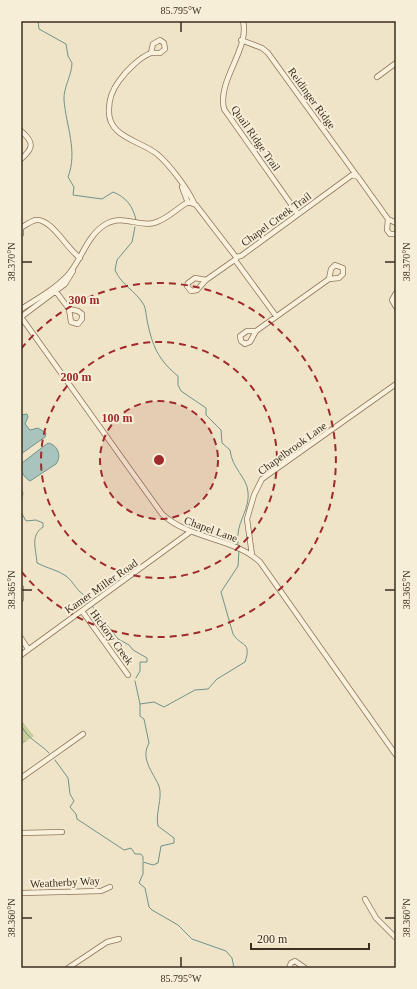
<svg xmlns="http://www.w3.org/2000/svg" width="417" height="989" font-family="'Times New Roman',serif">
  <style>
    .forest { fill: url(#forest-crowns) }
    .water { fill: #a9c4bc; stroke: #6f938a }
    .lines { fill: none; stroke-linecap: round; stroke-linejoin: round }
    .stream { stroke: #6f938a; stroke-width: 1 }
    .minor-casing { stroke: #8d765c; stroke-width: 6 }
    .minor { stroke: #faf1dc; stroke-width: 4.5 }
    .ticks { fill: none; stroke: #3d2e20; stroke-width: 1.5 }
    .ring { fill: none; stroke: #9e2a2b; stroke-width: 2; stroke-dasharray: 7 5 }
    .labels { text-anchor: middle; dominant-baseline: central; stroke-width: 4; stroke-linejoin: round; paint-order: stroke }
    .street-label { font-size: 11px; fill: #3d2e20; stroke: #f7eed8 }
    .centre { fill: #9e2a2b; stroke: #f7eed8; stroke-width: 2 }
    .ring-label { font-size: 12px; text-anchor: middle; font-weight: bold; fill: #9e2a2b; stroke: #f7eed8; stroke-width: 4; stroke-linejoin: round; paint-order: stroke }
    .neatline { fill: none; stroke: #3d2e20; stroke-width: 1.5 }
    .ticks-label { font-size: 10px; text-anchor: middle; fill: #3d2e20 }
  </style>
  <defs>
    <pattern id="forest-crowns" width="20" height="18" patternUnits="userSpaceOnUse"><rect width="20" height="18" fill="#c9cf9b"/><path d="M2 6a3 3 0 1 1 6 0M12 15a3 3 0 1 1 6 0" fill="none" stroke="#aeb285"/></pattern>
  </defs>
  <rect width="100%" height="100%" fill="#f0e4c8"/>
  <path class="forest" d="M21,720L34,736L21,745Z"/>
  <path class="water" d="M27,414L28,417L25,424L30,430L38,428L46,433L45,437L21,454V415Z
    M48,443C58,445 62,456 56,464L30,481C23,477 20,470 22,463Z"/>
  <g class="lines">
    <path class="stream" d="M38,21L39,29L66,44L68,56L72,63C72,75 63,88 64,100C66,126 78,151 68,177L74,187L73,195L102,199L113,192C126,197 133,206 136,220
      M135,227L132,242L117,260L115,270C122,286 135,290 144,305C146,310 146,315 147,320C152,345 158,360 178,376V385L181,391L206,408V415L221,430L222,443L230,450C232,469 247,477 248,492C250,507 239,520 238,534C237,538 238,543 238,547
      M21,489L23,493L21,501
      M21,512L26,521L36,520L43,523V527C30,536 36,548 37,563C46,568 58,570 66,576C74,582 77,592 86,596L89,602
      M92,606L118,639L129,645L133,650L147,658V662H140V671L136,678
      M135,681L140,704V716L144,719L149,743C140,759 153,772 159,786C163,798 155,813 158,826L174,838V843L161,846L158,863L153,865L143,862V874L139,883L145,888L149,907L152,910L178,925L192,939L226,951L232,958L234,968
      M140,704L154,702L164,707L195,690L208,689L217,679L245,662C252,641 241,647 233,634L221,592L238,566L239,550
      M21,725C28,740 40,743 49,753
      M55,760L68,778L70,794L74,801L70,807L76,814L77,819L124,850L131,848L135,854H141L143,857V861"/>
    <g class="minor-casing">
      <path id="minor" d="M243,21C250,49 217,80 224,109L298,214
        M160,40L164,43L165,49L160,53H151L153,44Z
        M241,40L262,48L268,53L357,176
        M151,53C140,57 126,71 119,81C113,89 109,99 109,109C107,137 139,140 157,154C169,164 188,189 194,203
        M377,77L396,63
        M21,131C34,142 34,148 21,159
        M182,187L188,203
        M388,219L387,230L390,234H396
        M21,227V234
        M22,227C26,225 31,221 36,220C51,218 67,249 80,258
        M235,260L276,316
        M335,265L343,268V274L339,278L329,279L331,269Z
        M195,278L206,280L197,290L191,291L187,286L188,283Z
        M206,280L236,259
        M54,289L69,309
        M396,293L392,300L396,307
        M21,309C37,299 55,289 68,275C82,259 87,235 106,224C123,214 137,227 154,223C168,219 176,209 188,202L196,205L236,257L241,256L352,175L358,177L388,219L396,223
        M69,309L78,311L82,314V319L78,324L71,322Z
        M21,317L162,514C190,540 233,537 260,562L396,755
        M21,317L65,284L73,271
        M247,331H256L250,342L245,344L241,341L240,336Z
        M256,331L329,279
        M252,555L247,519L254,495L262,479L396,384
        M21,588V599
        M82,611L128,675
        M21,638L28,649
        M21,655L190,532
        M21,778L83,734
        M21,833L62,832
        M21,893L101,891L110,887
        M365,899L376,918L396,938
        M68,968L107,942L119,939
        M289,968L291,963L295,961L305,968"/>
    </g>
    <use href="#minor" class="minor"/>
  </g>
  <path class="ticks" d="M181,22V32M22,262H32M385,262H395M22,590H32M385,590H395M22,918H32M385,918H395M181,957V967"/>
  <circle cx="159" cy="460" r="59" fill="#9e2a2b" fill-opacity=".12"/>
  <g class="ring">
    <circle cx="159" cy="460" r="59"/>
    <circle cx="159" cy="460" r="118"/>
    <path d="M21 349A177 177 0 1 1 21 571"/>
  </g>
  <g class="labels">
    <g class="street-label">
      <text transform="translate(312 98) rotate(54)">Reidinger Ridge</text>
      <text transform="translate(256 138) rotate(55)">Quail Ridge Trail</text>
      <text transform="translate(276 219) rotate(-36)">Chapel Creek Trail</text>
      <text transform="translate(292 448) rotate(-36)">Chapelbrook Lane</text>
      <text transform="translate(211 529) rotate(20)">Chapel Lane</text>
      <text transform="translate(101 586) rotate(-35)">Kamer Miller Road</text>
      <text transform="translate(112 637) rotate(54)">Hickory Creek</text>
      <text transform="translate(65 882) rotate(-3)">Weatherby Way</text>
    </g>
  </g>
  <circle cx="159" cy="460" r="6" class="centre"/>
  <g class="ring-label">
    <text x="84" y="304">300 m</text>
    <text x="76" y="381">200 m</text>
    <text x="117" y="422">100 m</text>
  </g>
  <rect width="417" height="989" fill="none" stroke="#f7eed8" stroke-width="44"/>
  <path d="M251 943v6h118v-6" fill="none" stroke="#3d2e20" stroke-width="2"/>
  <text x="257" y="943" font-size="12" fill="#3d2e20" stroke="#f7eed8" stroke-width="3" paint-order="stroke">200 m</text>
  <rect x="22" y="22" width="373" height="945" class="neatline"/>
  <g class="ticks-label">
    <text x="181" y="14">85.795°W</text>
    <text transform="translate(11 262) rotate(-90)" y="4">38.370°N</text>
    <text transform="translate(406 262) rotate(-90)" y="4">38.370°N</text>
    <text transform="translate(11 590) rotate(-90)" y="4">38.365°N</text>
    <text transform="translate(406 590) rotate(-90)" y="4">38.365°N</text>
    <text transform="translate(11 918) rotate(-90)" y="4">38.360°N</text>
    <text transform="translate(406 918) rotate(-90)" y="4">38.360°N</text>
    <text x="181" y="982">85.795°W</text>
  </g>
</svg>
